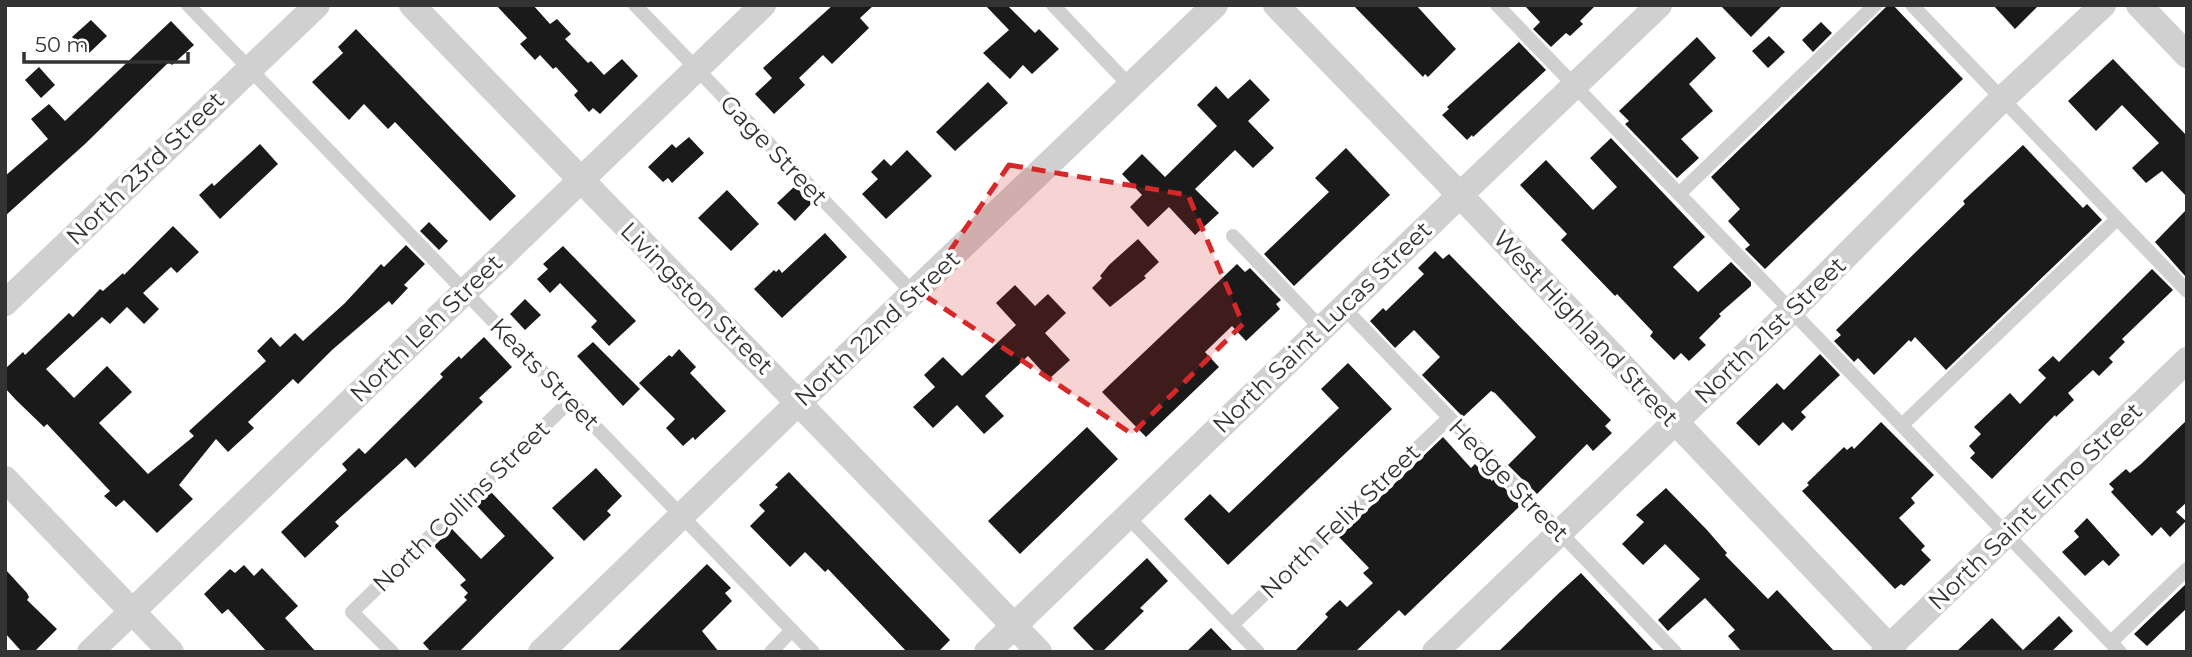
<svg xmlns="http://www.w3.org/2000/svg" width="2192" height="657" font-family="Montserrat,sans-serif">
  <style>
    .building { fill: #1a1a1a }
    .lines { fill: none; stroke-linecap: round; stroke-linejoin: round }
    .lane { stroke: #d0d0d0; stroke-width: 14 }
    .street { stroke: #d0d0d0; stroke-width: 26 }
    .marked { fill: #d62828; fill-opacity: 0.2; stroke: #d62828; stroke-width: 5; stroke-dasharray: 14 9; stroke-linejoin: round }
    .labels { text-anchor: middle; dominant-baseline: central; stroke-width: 7; stroke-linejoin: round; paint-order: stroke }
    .street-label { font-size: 24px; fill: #333; stroke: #fff }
  </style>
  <rect width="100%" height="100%" fill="#fff"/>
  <path class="building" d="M496,5H533L550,24L557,19L571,34L565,39L588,63L591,61L604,75L622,59L638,76L600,114L593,108L589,112L574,95L578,91L556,67L553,69L540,55L535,60L520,44L527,38Z
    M833,5H874L860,18L869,28L832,64L823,55L799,78L805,85L774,114L755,94L772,78L763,68Z
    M985,5H1007L1035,33L1039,29L1059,49L1032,74L1023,65L1010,79L983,53L1009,30Z
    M1353,5H1416L1456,49L1428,77L1425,74L1423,77Z
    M1524,5H1596L1580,21L1583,24L1570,36L1566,33L1551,47L1533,29L1540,22Z
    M1720,5H1783L1751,37Z
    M1888,5H1893L1963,79L1765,269L1745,249L1750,245L1728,221L1740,209L1711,177Z
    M1993,5H2039L2015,29Z
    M91,20L107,36L88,54L72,37Z
    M171,21L194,45L172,65L169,62L85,144L5,216V176L48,139L31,119L49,104L65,121Z
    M1821,22L1832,33L1813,52L1802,40Z
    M356,29L516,196L490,221L395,122L388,129L364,104L349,120L312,82L343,53L338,47Z
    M1769,36L1785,52L1768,68L1752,51Z
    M1697,37L1716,58L1689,84L1713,111L1681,139L1699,158L1677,178L1625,124L1629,121L1619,111Z
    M1519,42L1546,70L1473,137L1472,135L1467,140L1442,115L1449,109L1447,107Z
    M2113,59L2187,136V197L2162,171L2146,183L2132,168L2159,143L2122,105L2096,131L2068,101Z
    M39,67L55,85L41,98L25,80Z
    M1250,79L1270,100L1248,121L1274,148L1253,168L1235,150L1195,189L1219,213L1195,235L1169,207L1148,227L1130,207L1142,195L1122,174L1142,154L1165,177L1217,126L1197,105L1216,86L1228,99Z
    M988,82L1008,103L955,151L936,132Z
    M689,137L704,153L672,183L668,178L663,182L648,167L672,144L676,148Z
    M1611,138L1705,237L1673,267L1698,292L1731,262L1751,282V286L1719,314L1721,316L1699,338L1706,345L1689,361L1681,353L1674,360L1650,336L1653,332L1617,294L1615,296L1561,240L1567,234L1520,185L1546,160L1593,210L1617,187L1590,158Z
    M260,144L278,164L220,219L199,195L212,183L214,186Z
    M2023,145L2083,208L2087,204L2102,220L1946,370L1915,337L1911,342L1909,340L1874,375L1858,358L1854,362L1834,341L1841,335L1836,330L1965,204L1963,201Z
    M1346,148L1390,195L1294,286L1264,254L1329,192L1315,178Z
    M907,150L932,176L886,219L862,194L878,179L871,172L884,159L891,166Z
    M795,186L812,203L795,221L777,203Z
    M727,190L759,224L731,251L698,218Z
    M2187,209V276L2186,277L2155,242Z
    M429,222L448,241L439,250L420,231Z
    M173,226L199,252L177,273L171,267L143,293L159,309L144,324L127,307L110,324L102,317L46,369L74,398L107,366L132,392L99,423L148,474L194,436L189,431L266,361L257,351L271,337L280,347L295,333L303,341L345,303L381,264L384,267L406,245L425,264L404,285L408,288L392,305L389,301L332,350L298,384L293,379L248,422L254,428L228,452L216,439L179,485L193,499L157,533L124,500L116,507L104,496L110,491L47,424L44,427L16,400L5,388V369L23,352L25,355L69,313L73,317L100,289L103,291L123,273L124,275Z
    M825,233L847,257L782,318L754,289L774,270L776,272L779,269L782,273Z
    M1138,239L1159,262L1144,276L1146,278L1110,307L1092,288L1102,278L1100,276L1109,265Z
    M563,246L636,321L609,346L591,327L597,321L560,283L550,293L537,279L548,269L543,264Z
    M1435,251L1443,259L1449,254L1611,420L1605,426L1612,433L1593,451L1587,444L1537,494L1508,465L1536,437L1495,393L1491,391L1463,417L1422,375L1440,357L1414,330L1395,348L1370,321L1383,308L1386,311L1424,274L1418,268Z
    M1237,264L1245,272L1250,268L1281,300L1276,304L1280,309L1246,341L1232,326L1205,352L1219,367L1146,437L1102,392Z
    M2152,269L2173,290L2122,339L2125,342L2109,358L2113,362L2099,376L2093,370L2068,393L2074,400L2056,417L2055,415L1992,479L1970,458L1975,453L1969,446L1981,434L1974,427L2010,393L2020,404L2046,378L2038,370L2053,356L2059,362Z
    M1015,285L1035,306L1048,294L1066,313L1045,333L1070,360L1049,379L1028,356L985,396L1004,416L984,434L957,405L933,428L913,407L935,387L924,375L943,357L962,376L1016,325L996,303Z
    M525,299L541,315L525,330L510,314Z
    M484,337L512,367L479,398L483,402L415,468L406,458L335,522L339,526L305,558L281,532L347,470L342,464L359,448L365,454L443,377L440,374L459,356L461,359Z
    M593,342L640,389L623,406L577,356Z
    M679,349L696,367L690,373L726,411L695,440L693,437L683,446L666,428L675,419L639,383L669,355L672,357Z
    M1820,354L1840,375L1801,412L1806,417L1792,431L1783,422L1759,446L1736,423L1777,383L1784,390Z
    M1348,363L1392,409L1228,565L1184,519L1210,494L1229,513L1339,408L1321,389Z
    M2187,420V502L2176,512L2186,521L2170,537L2161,527L2152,536L2111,492L2114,489L2109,484L2126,469L2130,473L2141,464Z
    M1881,422L1934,475L1911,498L1915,503L1899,518L1925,546L1921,550L1931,560L1904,586L1901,584L1895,589L1802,491L1809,485L1807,483L1844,447L1847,450L1852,446L1854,449Z
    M1087,427L1118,459L1020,554L988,521Z
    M1443,437L1471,468L1475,464L1492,481L1495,478L1521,505L1405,616L1399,610L1355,652H1294L1328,617L1325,614L1340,600L1347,607L1373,583L1363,573L1369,568L1339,537Z
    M596,468L622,496L607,511L611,515L584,541L552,508Z
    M789,472L950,640L938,652H907L828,569L825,572L805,552L790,567L750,526L765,511L759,505L778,487L775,485Z
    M1666,488L1707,530L1727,553L1725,555L1768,599L1777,590L1835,652H1742L1728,636L1735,630L1705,598L1668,631L1658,620L1700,579L1665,544L1643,565L1622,544L1644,522L1636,515Z
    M491,492L554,558L459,652H431L423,643L467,600L464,597L468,593L460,585L466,580L434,546L452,529L481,559L505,536L476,505Z
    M2087,518L2120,555L2109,566L2103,560L2085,576L2062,552L2079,537L2074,531Z
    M1147,558L1168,581L1140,608L1144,611L1102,652H1096L1073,628Z
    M707,564L731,588L725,593L732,601L702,631L719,652H617Z
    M244,565L254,576L262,568L298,606L285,618L316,652H267L228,609L222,614L204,594L230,569L235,573Z
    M5,569L27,593L29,597L27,600L57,629L34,652H22L5,633Z
    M1581,573L1655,652H1498L1560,592Z
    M2187,583V608L2147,646L2134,634Z
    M2059,616L2073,631L2051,652H1956L1992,618L2023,650Z
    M1211,628L1234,652H1186Z"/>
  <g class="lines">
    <path class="lane" d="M188,5L813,652
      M635,5L914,294
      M1053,5L1130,86
      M1497,5L2120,652
      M1912,5L2187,291
      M1679,194L1875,5
      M1233,236L1321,328
      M1343,307L1675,652
      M1902,425L2117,219
      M1127,516L1258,652
      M1232,625L1449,418
      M2111,642L2187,569
      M392,652L352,612L571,400
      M771,652L792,630"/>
    <path class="street" d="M412,5C620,222 832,435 1039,652
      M1276,5L1460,195L1894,652
      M2139,5L2187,55
      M5,303L317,5
      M5,479L171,652
      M90,652L763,5
      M541,652L799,402L1215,5
      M987,652L1460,195L1659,5
      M1435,652L1791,311L2001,100L2103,5
      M1884,652L2187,360"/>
  </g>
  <path class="marked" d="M1009,165L1188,195L1243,324L1132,434L921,293Z"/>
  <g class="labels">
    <g class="street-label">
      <text transform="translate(774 150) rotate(46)">Gage Street</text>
      <text transform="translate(145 168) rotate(-44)">North 23rd Street</text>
      <text transform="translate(697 298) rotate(45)">Livingston Street</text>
      <text transform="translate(1322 327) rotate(-44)">North Saint Lucas Street</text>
      <text transform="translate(426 328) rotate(-44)">North Leh Street</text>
      <text transform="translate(877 328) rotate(-43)">North 22nd Street</text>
      <text transform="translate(1586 328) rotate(47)">West Highland Street</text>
      <text transform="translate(1770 330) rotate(-44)">North 21st Street</text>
      <text transform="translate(545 374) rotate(46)">Keats Street</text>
      <text transform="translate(1509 480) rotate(46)">Hedge Street</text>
      <text transform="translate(461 506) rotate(-44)">North Collins Street</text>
      <text transform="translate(2035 506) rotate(-44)">North Saint Elmo Street</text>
      <text transform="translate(1340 521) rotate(-44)">North Felix Street</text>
    </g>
  </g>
  <rect width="2192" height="657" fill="none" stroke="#333333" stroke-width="14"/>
  <path d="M24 52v10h164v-10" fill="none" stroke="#333333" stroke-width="3.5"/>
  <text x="35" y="52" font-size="21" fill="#333333" stroke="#ffffff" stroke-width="5" paint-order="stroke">50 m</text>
</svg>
